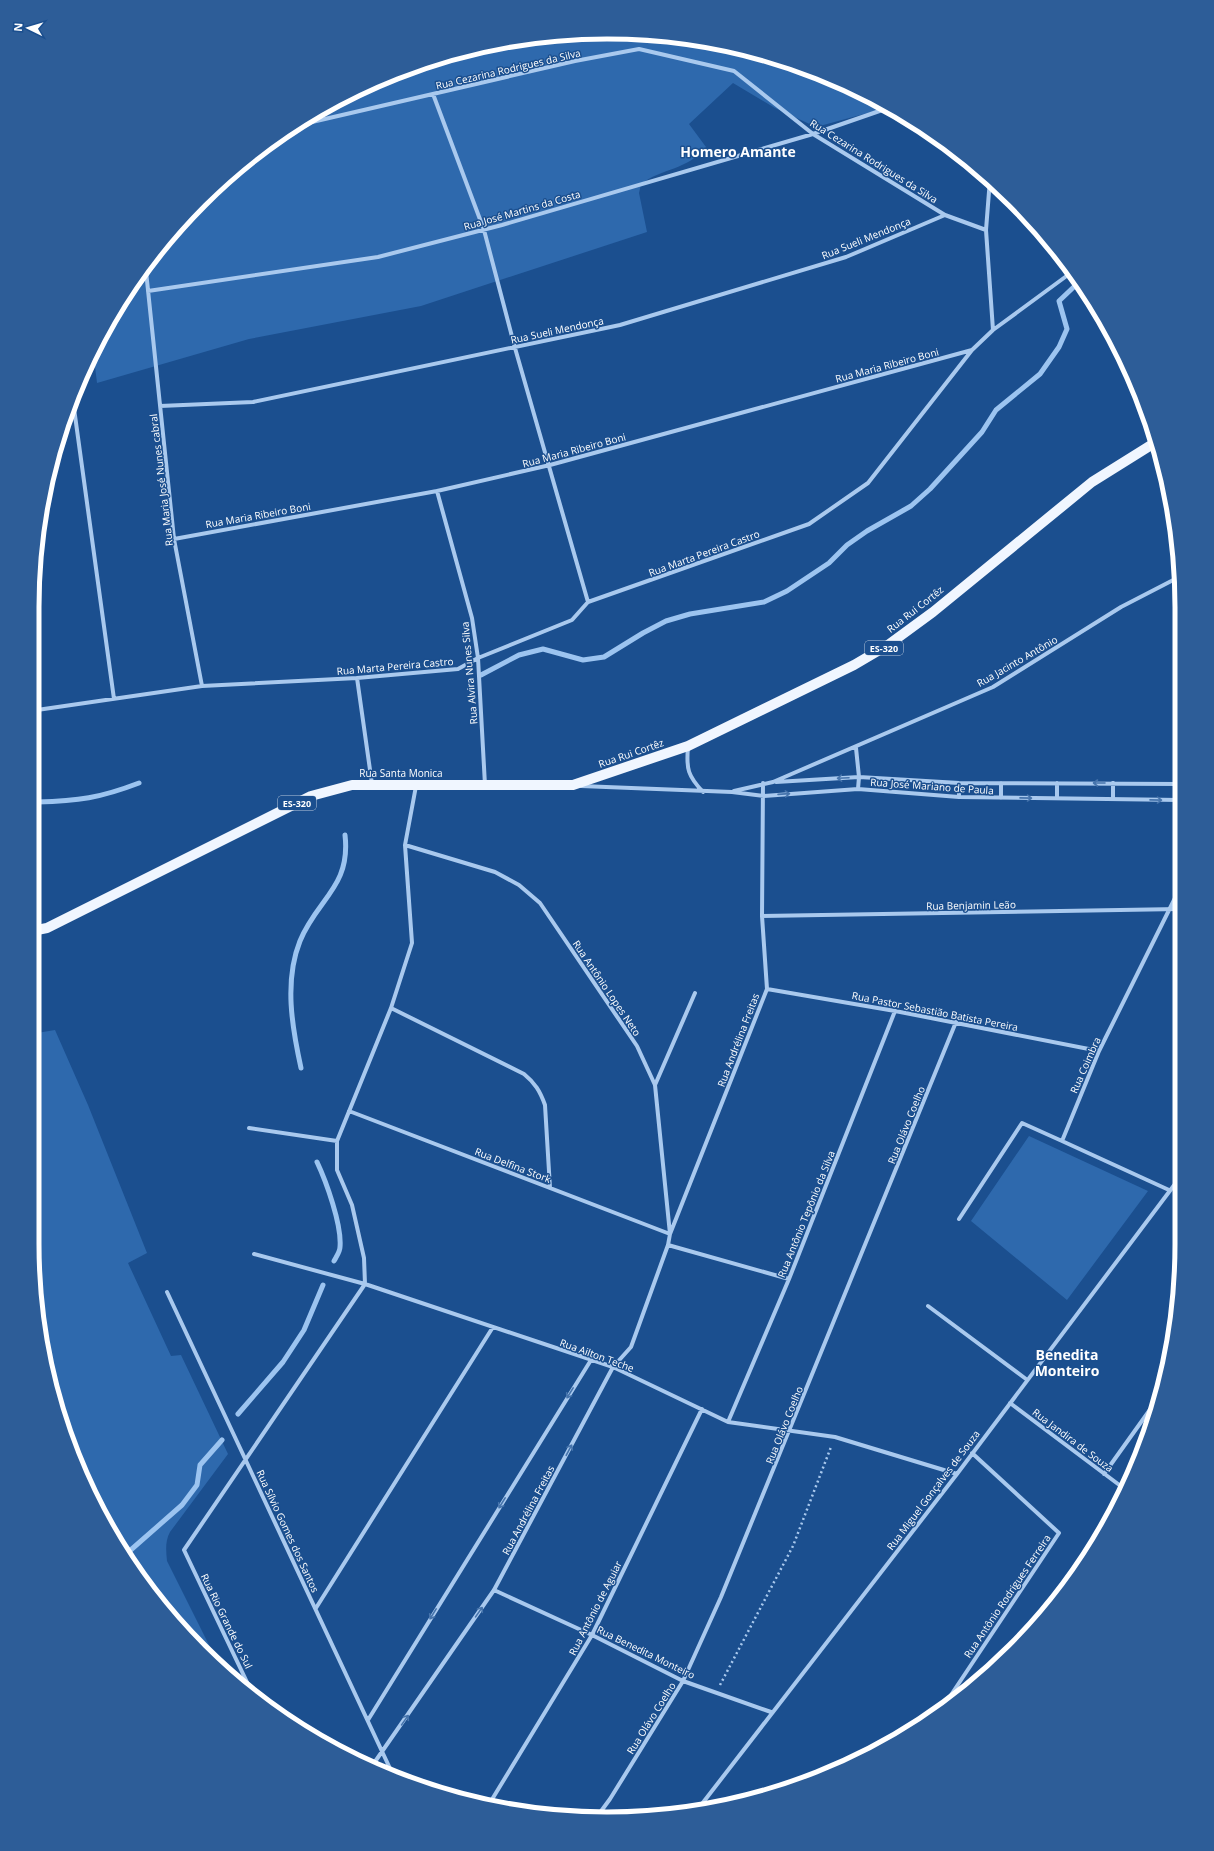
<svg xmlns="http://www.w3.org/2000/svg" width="1214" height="1851" font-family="'Open Sans',sans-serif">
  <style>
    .green { fill: #2e69ad }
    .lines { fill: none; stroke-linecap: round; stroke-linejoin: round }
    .stream { stroke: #9cc4f0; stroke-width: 5 }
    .path { stroke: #a9c9ee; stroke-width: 2.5; stroke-dasharray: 2 3; stroke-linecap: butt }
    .minor { stroke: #a9c9ee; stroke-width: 4 }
    .primary { stroke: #f0f6ff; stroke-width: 10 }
    .oneway { stroke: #4674ac }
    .labels { text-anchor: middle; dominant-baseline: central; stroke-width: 3; stroke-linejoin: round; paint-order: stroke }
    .shield { fill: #1b4f8f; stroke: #bbcadd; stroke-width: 1 }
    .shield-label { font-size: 9px; font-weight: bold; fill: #fff }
    .street-label { font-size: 10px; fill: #fff; stroke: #1b4f8f }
    .district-label { font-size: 14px; font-weight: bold; fill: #fff; stroke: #1b4f8f }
    .rim { fill: none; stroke: #fff; stroke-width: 5 }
  </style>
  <rect width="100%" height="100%" fill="#1b4f8f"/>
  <path class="green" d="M570,33L682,37L792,63L890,107L816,127L775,108L733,83L689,124L706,147C688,170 662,168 641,184L639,193L647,232L421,306L249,339L97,383L94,358L91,354L175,228L257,151L353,91L458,52Z
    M55,1030L88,1105L147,1253L128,1263L171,1356L181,1355L228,1454L170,1532C165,1541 166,1551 167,1561L221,1669L200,1650L129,1564L62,1429L37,1319V1033Z
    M1029,1136L1148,1191L1067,1300L971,1221Z"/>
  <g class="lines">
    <path class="stream" d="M481,675L519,655L543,649L583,660L604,657L643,633L666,621L690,614L764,602L787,591L829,563L847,545L867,531L911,506L930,489L982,432L996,410L1040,374L1059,347L1067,329L1059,301L1079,282
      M37,802C78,801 100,798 139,783
      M301,1068C292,1027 284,981 300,941C317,899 351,887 345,835
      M317,1162C326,1181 342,1225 340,1247C340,1252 336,1257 334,1261
      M238,1414L283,1362L304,1330L323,1285
      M125,1555L182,1505L197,1485L200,1465L222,1440"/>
    <path class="path" d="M720,1685L793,1546L831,1447"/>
    <path class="minor" d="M433,94L484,230L515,348L588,602
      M299,125L575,61L639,49L734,71L813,134L945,215L986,230
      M990,179L986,230L993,330
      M146,271L174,539L202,686
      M148,291L378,257L502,225L813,134L891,107
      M73,401L114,699
      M160,406L253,402L620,325L846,257L945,215
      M437,491L472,618L478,658L485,785
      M174,539L437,491L550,465L972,350
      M357,678L372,784
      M37,710L202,686L357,678L458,669L478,658L572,620L588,602L809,524L868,483L972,350L993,330L1072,272
      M688,747C686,769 688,776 703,792
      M856,748L859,777L858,789
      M776,782L859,777L959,783L1180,784
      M1001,783V798
      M1057,783V798
      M1113,783V799
      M581,786L732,792L764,796L858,789L959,797L1180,800
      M734,791L773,782L993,687L1121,607L1181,576
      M959,797V783
      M762,916L1179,909
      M767,989L895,1011L1099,1051
      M391,1008L524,1074C535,1083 540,1091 545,1105L550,1188
      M655,1085L695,993
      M349,1111L670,1234L655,1085L637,1046L540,903L519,885L495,872L405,845
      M249,1128L337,1141
      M1169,1190L1062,1141L1099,1051L1179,890
      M959,1219L1022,1123L1062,1141
      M668,1245L789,1279
      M254,1254L365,1284L613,1367L728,1422L835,1437L957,1474
      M167,1292L394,1777
      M928,1306L1026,1379
      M1010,1403L1126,1490
      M728,1422L789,1279L895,1011
      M1104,1474L1159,1397
      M494,1590L592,1635L683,1681L771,1712
      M316,1608L493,1327
      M255,1699L184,1550L365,1284L364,1258L352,1205L337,1170V1141L391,1008L412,943L405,845L416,786
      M943,1707L1059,1533L972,1453
      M368,1720L591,1360
      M372,1766L494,1590L613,1367L631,1347L668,1245L670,1234L767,989L762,916L763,783
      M488,1806L592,1635L702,1409
      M698,1809L957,1474L1178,1180
      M596,1818L610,1799L683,1681L721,1597L956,1022"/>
    <path class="primary" d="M37,930L47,928L311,796L352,785H573L688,746L854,665L888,645L933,612L1092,482L1156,442"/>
  </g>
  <defs><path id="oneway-shaft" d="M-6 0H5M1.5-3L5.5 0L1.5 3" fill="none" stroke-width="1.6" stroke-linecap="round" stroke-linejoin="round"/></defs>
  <g class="oneway">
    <use href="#oneway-shaft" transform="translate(843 778) rotate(177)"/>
    <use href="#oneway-shaft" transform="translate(1099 783) rotate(-180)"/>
    <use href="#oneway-shaft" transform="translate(784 794) rotate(-4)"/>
    <use href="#oneway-shaft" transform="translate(1026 798) rotate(1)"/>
    <use href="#oneway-shaft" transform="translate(1156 800) rotate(1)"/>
    <use href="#oneway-shaft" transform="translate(570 1393) rotate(122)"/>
    <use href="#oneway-shaft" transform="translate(569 1450) rotate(-62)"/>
    <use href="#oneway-shaft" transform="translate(502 1503) rotate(122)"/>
    <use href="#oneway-shaft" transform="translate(479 1612) rotate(-55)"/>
    <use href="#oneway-shaft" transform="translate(433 1614) rotate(122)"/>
    <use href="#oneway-shaft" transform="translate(405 1720) rotate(-55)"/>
  </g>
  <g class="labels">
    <g class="shield">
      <rect x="865" y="641" width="38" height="14" rx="3"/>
      <rect x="278" y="796" width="38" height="14" rx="3"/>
    </g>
    <g class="shield-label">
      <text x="884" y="648">ES-320</text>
      <text x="297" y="803">ES-320</text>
    </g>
    <g class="street-label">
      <text transform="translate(508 69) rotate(-13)">Rua Cezarina Rodrigues da Silva</text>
      <text transform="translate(874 161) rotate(32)">Rua Cezarina Rodrigues da Silva</text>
      <text transform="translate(522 210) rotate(-16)">Rua José Martins da Costa</text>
      <text transform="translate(866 238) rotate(-22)">Rua Sueli Mendonça</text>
      <text transform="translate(557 330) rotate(-12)">Rua Sueli Mendonça</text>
      <text transform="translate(887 365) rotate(-15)">Rua Maria Ribeiro Boni</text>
      <text transform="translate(574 450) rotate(-15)">Rua Maria Ribeiro Boni</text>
      <text transform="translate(161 480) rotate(-97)">Rua Maria José Nunes cabral</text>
      <text transform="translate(258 515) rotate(-10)">Rua Maria Ribeiro Boni</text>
      <text transform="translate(704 553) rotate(-20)">Rua Marta Pereira Castro</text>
      <text transform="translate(915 609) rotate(-38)">Rua Rui Cortêz</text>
      <text transform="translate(1017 661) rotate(-30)">Rua Jacinto Antônio</text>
      <text transform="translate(395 666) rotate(-5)">Rua Marta Pereira Castro</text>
      <text transform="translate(469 673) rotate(-95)">Rua Alvira Nunes Silva</text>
      <text transform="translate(631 753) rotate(-19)">Rua Rui Cortêz</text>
      <text x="401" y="773">Rua Santa Monica</text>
      <text transform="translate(932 786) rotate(4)">Rua José Mariano de Paula</text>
      <text transform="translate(971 905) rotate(-1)">Rua Benjamin Leão</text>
      <text transform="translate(607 988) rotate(56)">Rua Antônio Lopes Neto</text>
      <text transform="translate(935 1011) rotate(11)">Rua Pastor Sebastião Batista Pereira</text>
      <text transform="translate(738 1040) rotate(-69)">Rua Andrélina Freitas</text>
      <text transform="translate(1085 1065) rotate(-66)">Rua Coimbra</text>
      <text transform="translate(906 1125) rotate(-68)">Rua Olávo Coelho</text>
      <text transform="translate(513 1165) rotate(21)">Rua Delfina Stork</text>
      <text transform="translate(806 1214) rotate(-68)">Rua Antônio Tepônio da Silva</text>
      <text transform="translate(597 1355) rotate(20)">Rua Ailton Teche</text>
      <text transform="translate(784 1425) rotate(-68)">Rua Olávo Coelho</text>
      <text transform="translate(1073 1440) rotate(37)">Rua Jandira de Souza</text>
      <text transform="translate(933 1490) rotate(-53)">Rua Miguel Gonçalves de Souza</text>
      <text transform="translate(528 1510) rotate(-62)">Rua Andrélina Freitas</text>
      <text transform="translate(288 1531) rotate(65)">Rua Sílvio Gomes dos Santos</text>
      <text transform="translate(1007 1596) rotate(-56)">Rua Antônio Rodrigues Ferreira</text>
      <text transform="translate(595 1608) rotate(-63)">Rua Antônio de Aguiar</text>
      <text transform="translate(227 1621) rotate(64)">Rua Rio Grande do Sul</text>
      <text transform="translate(646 1652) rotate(26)">Rua Benedita Monteiro</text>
      <text transform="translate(651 1718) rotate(-58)">Rua Olávo Coelho</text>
    </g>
    <g class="district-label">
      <text x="738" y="151">Homero Amante</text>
      <text x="1067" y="1354">Benedita<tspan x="1067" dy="16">Monteiro</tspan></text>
    </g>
  </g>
  <path d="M0 0H1214V1851H0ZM607 39H607A568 568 0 0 1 1175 607V1244A568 568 0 0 1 607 1812H607A568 568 0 0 1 39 1244V607A568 568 0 0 1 607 39Z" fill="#2d5d98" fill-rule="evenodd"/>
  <path class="rim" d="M607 39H607A568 568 0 0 1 1175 607V1244A568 568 0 0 1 607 1812H607A568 568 0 0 1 39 1244V607A568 568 0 0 1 607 39Z"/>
  <g transform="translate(28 28) rotate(275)" stroke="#1b4f8f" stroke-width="3" paint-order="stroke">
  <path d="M0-3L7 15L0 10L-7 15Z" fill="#ffffff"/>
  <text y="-6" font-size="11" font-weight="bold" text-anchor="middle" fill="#ffffff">N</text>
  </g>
</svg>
